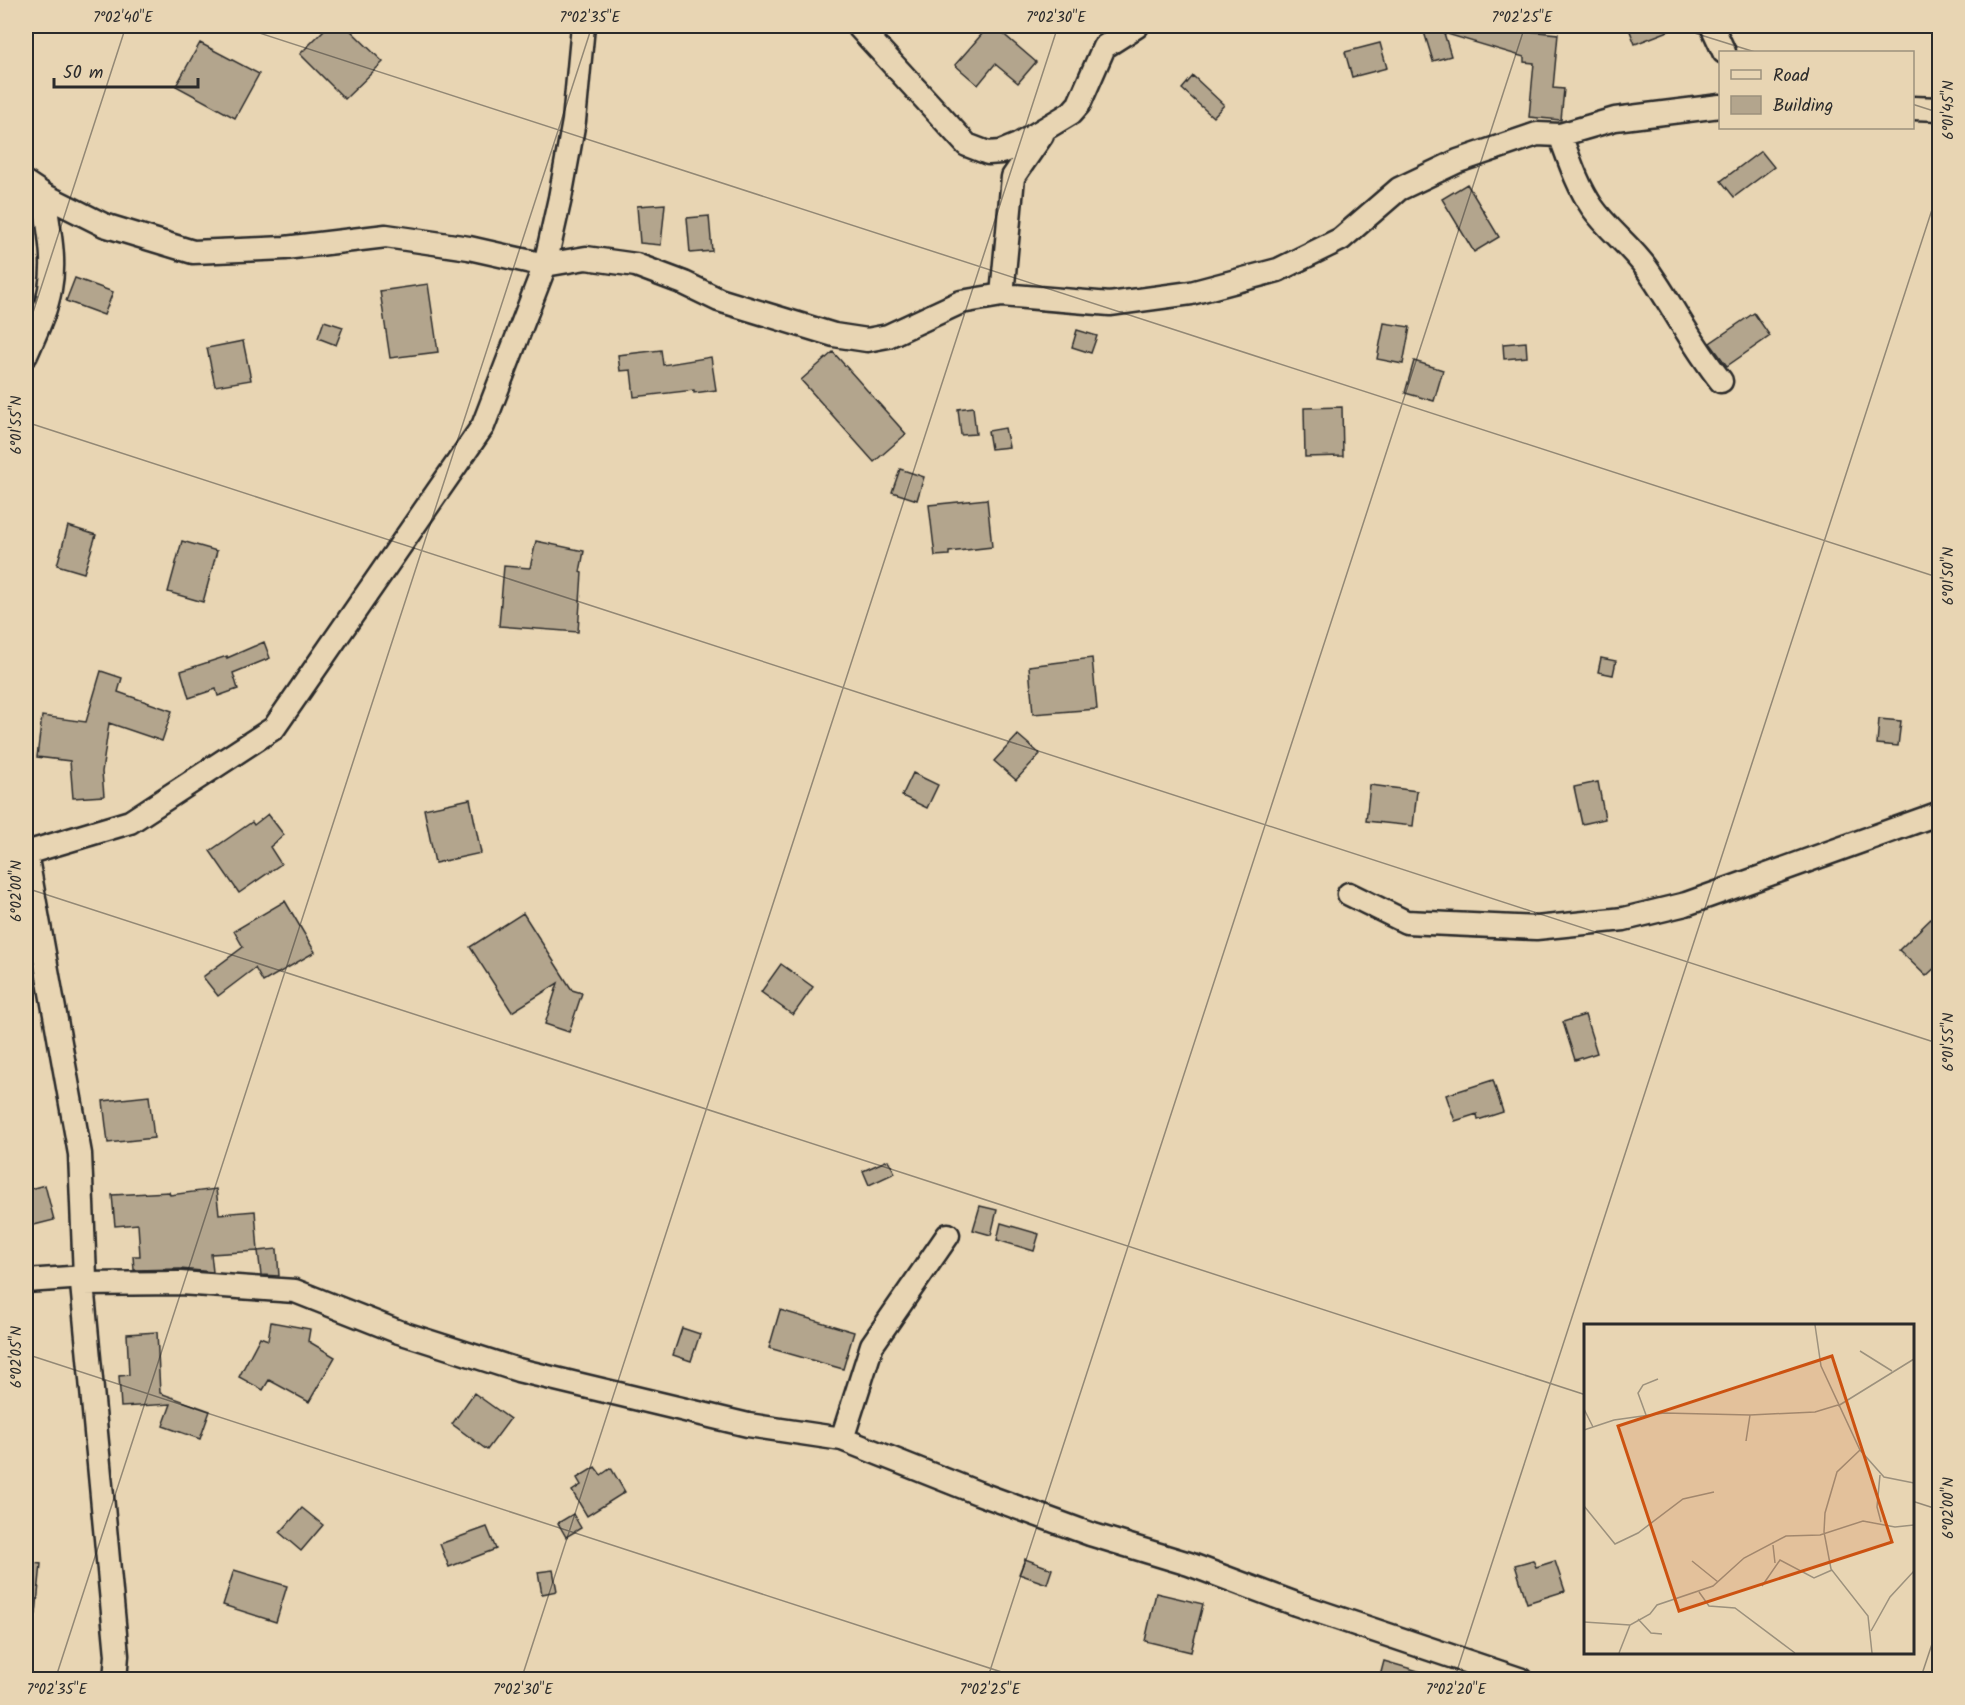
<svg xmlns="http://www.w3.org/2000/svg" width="1965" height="1705" font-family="Kalam,sans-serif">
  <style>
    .building { fill: #b3a58d; stroke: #2b2b2b; stroke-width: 1.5 }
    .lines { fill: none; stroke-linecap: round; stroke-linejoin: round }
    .minor-casing { stroke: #2b2b2b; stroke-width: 27 }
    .minor { stroke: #e8d5b3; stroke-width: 22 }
    .ticks { fill: none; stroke: #2b2b2b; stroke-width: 1.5; stroke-opacity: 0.45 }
    .inset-road { fill: none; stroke: #9c917d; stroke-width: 1.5 }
    .view { fill: #cc5211; fill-opacity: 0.15; stroke: #cc5211; stroke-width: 3 }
    .inset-edge { fill: none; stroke: #2b2b2b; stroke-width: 3 }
    .neatline { fill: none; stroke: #2b2b2b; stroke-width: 2 }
    .ticks-label { font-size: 15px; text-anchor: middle; fill: #2b2b2b }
  </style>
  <rect width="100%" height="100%" fill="#e8d5b3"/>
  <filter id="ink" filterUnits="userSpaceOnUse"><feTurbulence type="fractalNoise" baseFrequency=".0167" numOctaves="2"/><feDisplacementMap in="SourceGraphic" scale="12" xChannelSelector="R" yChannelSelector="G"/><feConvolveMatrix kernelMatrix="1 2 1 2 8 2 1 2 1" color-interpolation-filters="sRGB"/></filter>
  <g filter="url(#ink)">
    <path class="building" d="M328,26H346L383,62L345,99L300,54Z
      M989,26H994L1036,62L1018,83L995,64L978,85L955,65Z
      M1433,26H1507L1506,29L1558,34L1553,88L1564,89L1561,120L1529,117L1534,63L1524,62V57L1444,33L1451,56L1433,61L1424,32L1432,29Z
      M1628,26H1679V27L1635,44Z
      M200,43L259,74L235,118L176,86Z
      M1380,43L1387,68L1352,77L1345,52Z
      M1193,76L1224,105L1213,117L1182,89Z
      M1761,151L1774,167L1734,197L1721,181Z
      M1467,184L1499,237L1474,252L1442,199Z
      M665,204L661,245L640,243L637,206Z
      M709,216L712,251L690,253L687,218Z
      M75,278L113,292L104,315L66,301Z
      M428,284L438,352L390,358L380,291Z
      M1754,313L1770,336L1727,366L1710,343Z
      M324,321L343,327L336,345L318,338Z
      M1384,323L1410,327L1403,364L1377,359Z
      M1077,330L1097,336L1091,353L1072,347Z
      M243,341L251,380L215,386L207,348Z
      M1526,342L1527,357L1504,359L1503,344Z
      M661,350L663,365L711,357L716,390L694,393V390L634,397L631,370L620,371L618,355Z
      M833,352L906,434L874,462L801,380Z
      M1414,361L1443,370L1434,401L1405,393Z
      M973,407L976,434L961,435L958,409Z
      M1342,407L1343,456L1305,457L1304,408Z
      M1005,428L1009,447L991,449L988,431Z
      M900,469L924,477L917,500L892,492Z
      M987,499L992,547L949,552V555L935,556L929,505Z
      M68,526L96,535L84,573L57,565Z
      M182,541L217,551L203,602L168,592Z
      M536,541L584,551L580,572L582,573L578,632L499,626L504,566L530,568Z
      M264,642L270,658L233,673L238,689L218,696L216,689L189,698L181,671L227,656V658Z
      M1092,658L1097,709L1033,714L1029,666Z
      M1601,658L1616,661L1613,675L1598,672Z
      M101,671L122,678L118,692L172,711L162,741L109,723L102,772L104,796L73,798L70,761L37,757L42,716L86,722Z
      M1879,719L1901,721L1898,746L1877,744Z
      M1018,735L1040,754L1016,780L994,761Z
      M913,773L938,785L927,808L902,796Z
      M1598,782L1605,819L1582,824L1574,787Z
      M1370,785L1417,791L1413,826L1366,821Z
      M470,799L481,853L435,863L424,809Z
      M268,814L284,835L270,847L281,864L239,893L210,851L252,822L254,825Z
      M285,901L315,952L263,982L255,968L218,996L203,977L243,947L234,931Z
      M1940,910V963L1926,976L1899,950Z
      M523,913L572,990L582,993L569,1032L545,1024L558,983L512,1012L470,947Z
      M781,964L813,987L793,1015L761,992Z
      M1585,1015L1597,1053L1575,1060L1563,1022Z
      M1493,1080L1503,1112L1478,1120L1477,1114L1455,1121L1446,1095Z
      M149,1096L154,1138L108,1143L103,1101Z
      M888,1160L895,1173L869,1185L863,1171Z
      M45,1185L54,1220L26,1227V1190Z
      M216,1189L219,1214L255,1211L258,1251L277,1249L279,1276L261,1275L258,1251L211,1254L213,1272L180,1269L134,1270L133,1256H140L138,1224L115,1226L112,1195L169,1192L170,1195Z
      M980,1206L997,1210L991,1235L973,1230Z
      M1001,1223L1039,1234L1034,1251L997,1240Z
      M780,1310L854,1332L843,1369L769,1348Z
      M271,1322L310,1329L308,1341L335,1357L309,1402L269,1380L263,1390L239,1377L260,1337L268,1340Z
      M682,1328L700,1334L691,1361L673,1355Z
      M157,1332L160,1393L210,1411L200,1439L163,1426L171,1404L121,1407L119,1376L129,1375L127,1334Z
      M474,1393L510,1419L487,1450L452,1424Z
      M595,1467L601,1475L611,1468L625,1492L587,1516L572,1491L581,1485L577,1478Z
      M302,1508L323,1525L301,1551L280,1533Z
      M573,1514L581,1528L566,1537L558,1523Z
      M487,1527L496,1549L449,1567L440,1544Z
      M1025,1559L1052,1569L1047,1584L1019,1574Z
      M1533,1560L1536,1567L1555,1561L1565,1591L1527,1603L1515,1565Z
      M26,1562L41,1564L36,1614H26Z
      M234,1570L287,1586L276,1622L223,1605Z
      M553,1570L557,1591L542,1594L538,1572Z
      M1156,1593L1203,1604L1191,1652L1145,1641Z
      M1384,1661L1432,1675L1431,1680H1379Z"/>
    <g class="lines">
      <g class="minor-casing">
        <path id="minor" d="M858,26L967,145L988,153L1001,152L1018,145L1071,113L1079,104L1104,47L1137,26
          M1712,26L1724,52
          M1912,108L1940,109
          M1560,135C1569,159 1577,185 1592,207C1608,230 1631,246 1647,269C1673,306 1692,345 1721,381
          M26,183L44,195L104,225L193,252L285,248L386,236L469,248L545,265L586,258L636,265L684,283L719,300L834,335L867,340L888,336L961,302L1002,295L1110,304L1191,293L1278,270L1341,239L1399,189L1458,161L1537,134L1560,135L1615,119L1720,106
          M1002,295L1013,177L1042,135
          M26,355C35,334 46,312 50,289C56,258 48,226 44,195
          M26,853L130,822L274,728L483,426L545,265L560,198L574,121L583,26
          M26,853L80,1154L85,1277L82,1284L117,1655L115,1680
          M1349,894L1406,922L1536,928L1624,919L1686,904L1940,813
          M26,1281L85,1277
          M82,1284L180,1283L295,1291L399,1332L518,1370L748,1425L842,1439L978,1493L1090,1534L1189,1564L1296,1604L1522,1680
          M842,1439L872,1345L948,1235"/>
      </g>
      <use href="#minor" class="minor"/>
    </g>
  </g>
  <path class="ticks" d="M238,26L1940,578M1672,26L1755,52M1912,104L1940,113M26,334L126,26M26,422L1940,1044M26,888L1586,1395M26,1354L1026,1680M1912,1501L1940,1510M55,1680L592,26M521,1680L1058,26M987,1680L1525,26M1454,1680L1940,185M1920,1680L1940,1620"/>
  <g transform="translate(1584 1324)">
    <rect width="330" height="330" fill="#e8d5b3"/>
    <path class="inset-road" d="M231,1L237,42L276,126L300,153L330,159M276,27L308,47M254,82L330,35M0,85L9,103M62,91L54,69L59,61L74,55M0,106L30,96L80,89L166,91L231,88L254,81M162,117L166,91M276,126L253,148L241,189L240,208L247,245L284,292L288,329M296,151L293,183L297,198M0,182L31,220L54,209L99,175L130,168M189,221L191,239M108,237L134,258M178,262L196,236L230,254L248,246M115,268L125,282L151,284L211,329M54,295L67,309L78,310M0,298L46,301M287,307L306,273L330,247M35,329L46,301L66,290L73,281L129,262L160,234L202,212L236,211L279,197L311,203L330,201"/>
    <path class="view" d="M248,32L308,218L95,287L34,102Z"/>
    <rect width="330" height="330" class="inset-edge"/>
  </g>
  <rect width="1965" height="1705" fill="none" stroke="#e8d5b3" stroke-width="66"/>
  <rect x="1719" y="51" width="195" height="78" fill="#e8d5b3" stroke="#9c917d" stroke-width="1.5"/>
  <rect x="1731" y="70" width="30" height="9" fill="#e8d5b3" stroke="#9c917d" stroke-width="1.5"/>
  <text x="1773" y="81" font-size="18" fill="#2b2b2b">Road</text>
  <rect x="1731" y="96" width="30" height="18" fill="#b3a58d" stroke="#9c917d" stroke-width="1.5"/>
  <text x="1773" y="111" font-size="18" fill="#2b2b2b">Building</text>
  <path d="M54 78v9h144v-9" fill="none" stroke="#2b2b2b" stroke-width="3"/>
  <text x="63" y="78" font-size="18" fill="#2b2b2b" stroke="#e8d5b3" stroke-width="4.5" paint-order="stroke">50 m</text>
  <rect x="33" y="33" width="1899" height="1639" class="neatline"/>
  <g class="ticks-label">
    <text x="123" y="22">7°02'40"E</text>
    <text x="590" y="22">7°02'35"E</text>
    <text x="1056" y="22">7°02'30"E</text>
    <text x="1522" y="22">7°02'25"E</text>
    <text transform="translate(1948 110) rotate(-90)" y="5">6°01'45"N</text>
    <text transform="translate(16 425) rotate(-90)" y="5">6°01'55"N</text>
    <text transform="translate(1948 576) rotate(-90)" y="5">6°01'50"N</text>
    <text transform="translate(16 891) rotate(-90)" y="5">6°02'00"N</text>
    <text transform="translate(1948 1042) rotate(-90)" y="5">6°01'55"N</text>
    <text transform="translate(16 1357) rotate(-90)" y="5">6°02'05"N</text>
    <text transform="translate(1948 1508) rotate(-90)" y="5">6°02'00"N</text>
    <text x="57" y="1694">7°02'35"E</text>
    <text x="523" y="1694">7°02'30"E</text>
    <text x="990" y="1694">7°02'25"E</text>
    <text x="1456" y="1694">7°02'20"E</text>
  </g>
</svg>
